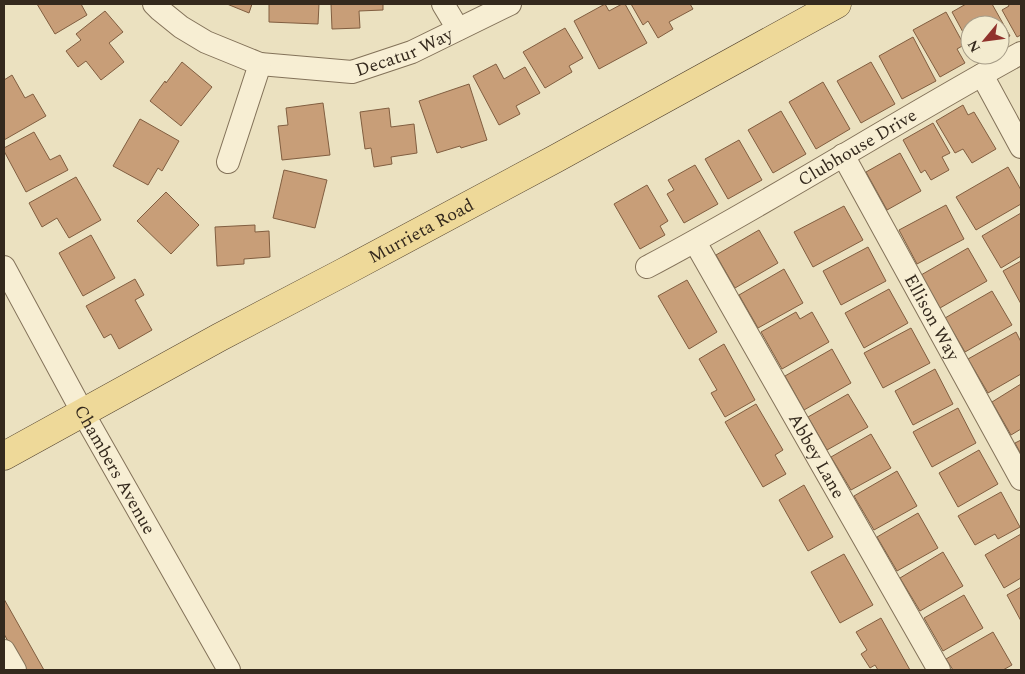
<svg xmlns="http://www.w3.org/2000/svg" width="1025" height="674" font-family="Spectral,serif">
  <style>
    .building { fill: #c89e78; stroke: #815e40 }
    .lines { fill: none; stroke-linecap: round; stroke-linejoin: round }
    .minor-casing { stroke: #837259; stroke-width: 24 }
    .major-casing { stroke: #51402d; stroke-width: 29 }
    .minor { stroke: #f7eed3; stroke-width: 22 }
    .major { stroke: #eed999; stroke-width: 28 }
    .labels { text-anchor: middle; dominant-baseline: central; stroke-width: 4; stroke-linejoin: round; paint-order: stroke }
    .street-label { font-size: 18px; fill: #34291d; stroke: #f3ebcf }
  </style>
  <rect width="100%" height="100%" fill="#ebe1c0"/>
  <path class="building" d="M37,4H81L87,15L55,34Z
    M227,4H252L249,13Z
    M269,4H319L318,24L269,22Z
    M331,4H383V10L359,11L360,28L332,29Z
    M605,4L609,11L622,4H625L647,43L599,69L574,21Z
    M631,4H690L693,9L669,22L673,29L658,38L648,21L643,25Z
    M966,4H992L1010,36L1000,42V25H970V45L952,12Z
    M1008,4H1021V35L1017,37L1002,10L1009,6Z
    M105,11L123,32L109,43L124,62L101,80L86,61L78,67L66,51L81,40L76,34Z
    M946,12L964,45L957,49L965,63L940,77L913,30Z
    M565,28L583,58L569,66L572,72L545,88L523,52Z
    M913,37L936,81L902,99L879,56Z
    M182,62L212,87L181,126L150,101L165,81L166,83Z
    M871,62L895,104L861,123L837,81Z
    M496,64L504,79L525,67L540,93L516,106L520,114L499,125L473,76Z
    M12,75L25,98L33,94L46,116L4,140V80Z
    M823,82L850,129L816,149L789,102Z
    M469,84L487,140L461,148L460,146L437,153L419,101Z
    M323,103L330,155L282,160L278,126L288,125L286,108Z
    M963,105L968,115L974,112L996,149L972,163L963,149L955,153L936,121Z
    M389,108L391,127L414,124L417,153L391,157L392,164L374,167L371,148L365,149L360,112Z
    M781,111L806,154L773,173L748,130Z
    M140,119L179,141L162,171L158,168L148,185L113,166Z
    M933,123L950,153L942,157L949,170L931,180L925,170L921,173L903,140Z
    M34,132L50,160L60,155L68,170L26,192L4,151V148Z
    M739,140L762,180L728,199L705,159Z
    M900,153L921,191L887,210L866,172Z
    M695,165L718,204L684,223L667,194L674,190L668,180Z
    M1008,167L1021,190V204L976,230L956,197Z
    M284,170L327,180L315,228L273,218Z
    M76,177L101,220L69,238L57,218L42,227L29,203Z
    M647,185L668,221L660,226L665,235L640,249L614,204Z
    M166,192L199,225L171,254L137,221Z
    M946,205L964,239L917,264L899,230Z
    M844,206L863,240L813,267L794,232Z
    M1021,213V256L1001,268L982,236Z
    M255,225V232L269,231L270,257L244,259V264L217,266L215,227Z
    M759,230L778,263L735,288L716,255Z
    M91,235L115,278L83,296L59,253Z
    M868,247L886,281L841,305L823,271Z
    M968,248L987,281L940,308L921,275Z
    M1021,261V304L1003,271Z
    M784,269L803,303L758,328L739,295Z
    M135,279L144,295L135,300L152,330L119,349L111,334L104,338L86,306Z
    M687,280L717,332L689,349L658,296Z
    M889,289L908,323L864,348L845,313Z
    M992,291L1012,325L965,352L945,318Z
    M796,312L800,319L812,312L829,342L782,369L761,332Z
    M911,328L930,363L883,388L864,353Z
    M1016,332L1021,342V374L988,393L968,359Z
    M724,344L755,400L725,417L711,393L717,390L699,359Z
    M832,349L851,383L804,410L785,376Z
    M935,369L953,404L913,425L895,391Z
    M1021,384V429L1011,435L992,402Z
    M848,394L868,427L827,450L808,417Z
    M756,404L783,450L775,455L786,474L763,487L725,422Z
    M958,408L976,443L932,467L913,432Z
    M871,434L891,468L851,490L831,457Z
    M1021,440V454L1015,443Z
    M979,450L998,484L958,507L939,473Z
    M897,471L917,506L874,530L854,496Z
    M804,485L833,537L808,551L779,500Z
    M1001,492L1020,527L998,539L995,534L975,545L958,516Z
    M918,513L938,548L897,571L877,537Z
    M1021,534V578L1004,588L985,555Z
    M943,552L963,586L920,611L900,578Z
    M844,554L873,605L840,623L811,572Z
    M1021,587V621L1007,595Z
    M964,595L983,628L943,651L924,618Z
    M4,599L44,670H24L4,634Z
    M881,618L910,670H878L875,665L870,668L861,654L867,650L856,632Z
    M993,632L1012,665L1003,670H953L946,659Z"/>
  <g class="lines">
    <g class="minor-casing">
      <g id="minor">
        <path id="s1" d="M154,4L160,10L181,27L206,42L260,64L352,72L412,52L510,4"/>
        <path d="M443,4L458,29"/>
        <path d="M982,75L1021,147"/>
        <path id="s2" d="M843,155L1021,479"/>
        <path d="M228,162L260,64"/>
        <path id="s3" d="M695,242L939,670"/>
        <path id="s4" d="M4,267L83,413L229,670"/>
        <path id="s5" d="M647,267C774,200 895,122 1021,53"/>
        <path d="M4,651L15,670"/>
      </g>
    </g>
    <g class="major-casing">
      <g id="major">
        <path id="s6" d="M4,456L220,337L344,272L555,159L837,4"/>
      </g>
    </g>
    <use href="#minor" class="minor"/>
    <use href="#major" class="major"/>
  </g>
  <g class="labels">
    <g class="street-label">
      <text stroke="none"><textPath href="#s1" startOffset="271">Decatur Way</textPath></text>
      <text stroke="none"><textPath href="#s5" startOffset="242">Clubhouse Drive</textPath></text>
      <text stroke="none"><textPath href="#s6" startOffset="474">Murrieta Road</textPath></text>
      <text stroke="none"><textPath href="#s2" startOffset="185">Ellison Way</textPath></text>
      <text stroke="none"><textPath href="#s3" startOffset="246">Abbey Lane</textPath></text>
      <text stroke="none"><textPath href="#s4" startOffset="231">Chambers Avenue</textPath></text>
    </g>
  </g>
  <rect width="1025" height="674" fill="none" stroke="#34291d" stroke-width="10"/>
  <g transform="translate(985 40) rotate(241)"><circle r="24" fill="#f3ebcf" stroke="#a79d88"/>
  <path d="M0-4L9 19L0 12L-9 19Z" fill="#90322c"/>
  <text y="-8" font-size="14" font-weight="bold" text-anchor="middle" fill="#34291d">N</text>
  </g>
</svg>
